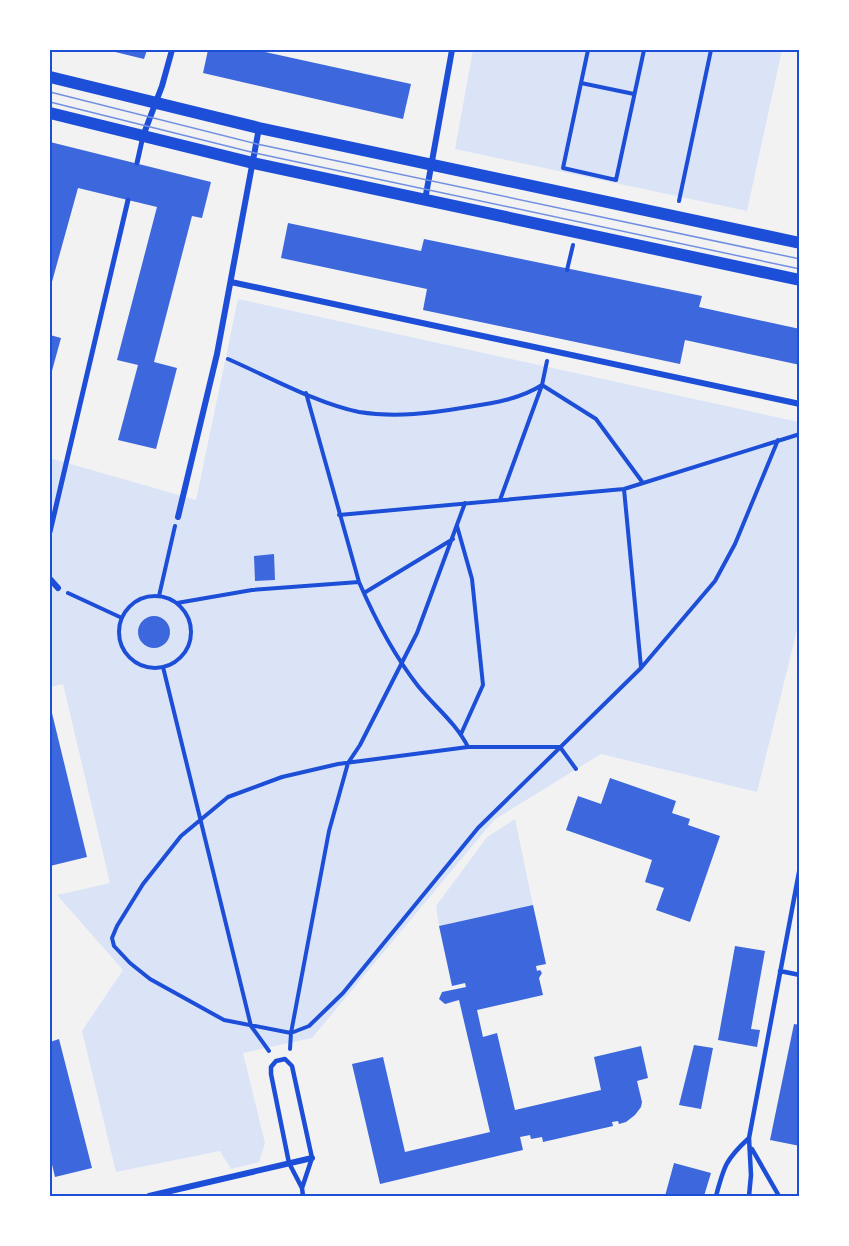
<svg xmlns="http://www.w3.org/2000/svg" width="849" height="1246" font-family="'IBM Plex Sans',sans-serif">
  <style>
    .green { fill: #dbe4f7 }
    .building { fill: #3d67dc }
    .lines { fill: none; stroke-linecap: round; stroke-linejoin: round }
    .path { stroke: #1d4ed8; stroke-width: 4 }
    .service { stroke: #1d4ed8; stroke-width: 4.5 }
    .pedestrian { stroke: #1d4ed8; stroke-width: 5 }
    .minor { stroke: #1d4ed8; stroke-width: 6 }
    .secondary { stroke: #1d4ed8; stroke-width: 12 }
    .tram { stroke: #7290e2; stroke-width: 1.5 }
    .neatline { fill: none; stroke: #1d4ed8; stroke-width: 2 }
  </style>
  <rect width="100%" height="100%" fill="#f2f2f2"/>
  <path class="green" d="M473,50H782L747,211L455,149Z
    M238,299L799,422V622L757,792L601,754L494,820L312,1038L243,1053L265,1143L259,1162L231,1169L220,1151L116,1172L82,1031L123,970L57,895L110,883L63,684L50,687V458L196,500Z
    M515,819L533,905L439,926L436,906L487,837Z"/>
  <path class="building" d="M107,50H147L144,59Z
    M208,50H256L411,84L403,119L203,73Z
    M50,142L211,182L202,218L192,216L154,362L177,368L156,449L118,440L138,365L117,360L157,207L78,188L50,289Z
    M288,223L421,251L424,239L702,296L699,307L800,329V365L685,340L680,364L423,310L427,289L281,258Z
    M50,335L61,338L50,378Z
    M274,554L275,580L255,581L254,556Z
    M138 632a16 16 0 1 1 32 0a16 16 0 1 1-32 0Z
    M50,705L87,857L50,866Z
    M610,778L676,801L672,813L690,819L688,825L720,836L690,922L656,910L664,888L645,882L652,860L566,830L578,796L601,804Z
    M533,905L546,964L536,966L537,971L540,970L542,973L539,978L543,995L477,1010L483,1037L497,1033L515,1110L601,1090L594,1057L641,1046L648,1078L637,1081L642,1102L641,1107L635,1115L626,1122L619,1124L618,1121L612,1122L613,1126L543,1142L542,1137L531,1139L530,1135L520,1137L523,1150L380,1184L352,1064L383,1057L405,1152L490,1132L459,1000L445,1004L439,999L442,992L466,987L465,983L452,986L439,926Z
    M735,946L765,951L751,1029L760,1030L757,1047L718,1040Z
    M794,1024L800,1025V1146L770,1140Z
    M59,1039L92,1168L55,1177L50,1156V1042Z
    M694,1045L713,1048L701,1109L679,1105Z
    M674,1163L711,1173L704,1196H665Z"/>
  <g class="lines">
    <path class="path" d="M588,50L563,168L616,180L644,50
      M581,83L634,94
      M679,201L711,50
      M567,270L573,245
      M228,359C267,376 318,404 359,412C396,418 432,413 468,407C494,403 520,399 542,385
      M542,385L596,419L643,483
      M306,393L359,582
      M624,489L641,667
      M500,500L542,385L547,361
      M339,515L624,489L800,434
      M457,526L472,579L483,685L461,734
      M68,593L122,618
      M364,593L453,539
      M159,596L175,526
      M119 632a36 36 0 1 1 72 0a36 36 0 1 1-72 0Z
      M177,603L252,590L359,582C375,619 393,654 418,686C435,707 456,723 468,747
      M163,667L251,1026L269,1051
      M576,769L560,747H468L338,764L282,777L228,797L181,836L143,884L117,926L112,938L114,946L130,963L150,979L224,1020L291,1033L309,1026L343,993L478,828L641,668L715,581L735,544L778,440
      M290,1049L291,1033L329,831L348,763L360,745L417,633L465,503"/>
    <path class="service" d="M780,971L800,975
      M752,1149L779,1196
      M302,1188L312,1158L292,1066L285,1059L276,1061L271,1067V1074L289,1163L302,1188L303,1196
      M716,1196C724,1166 726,1159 749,1138
      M749,1196L751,1175L749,1138L800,867"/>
    <path class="pedestrian" d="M137,163L143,136
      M50,532L128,200"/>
    <path class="minor" d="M143,136L162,86L172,50
      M425,200L452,50
      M231,282L800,404
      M178,517L217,354L259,128
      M50,579L58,588
      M149,1196L312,1158"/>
    <path class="secondary" d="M50,77L259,128L800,243
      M50,113L253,163L800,280"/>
    <path class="tram" d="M50,92L257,144L800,259
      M50,102L255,153L800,269"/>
  </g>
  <rect width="849" height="1246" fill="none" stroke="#ffffff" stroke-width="102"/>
  <rect x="51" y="51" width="747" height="1144" class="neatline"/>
</svg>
